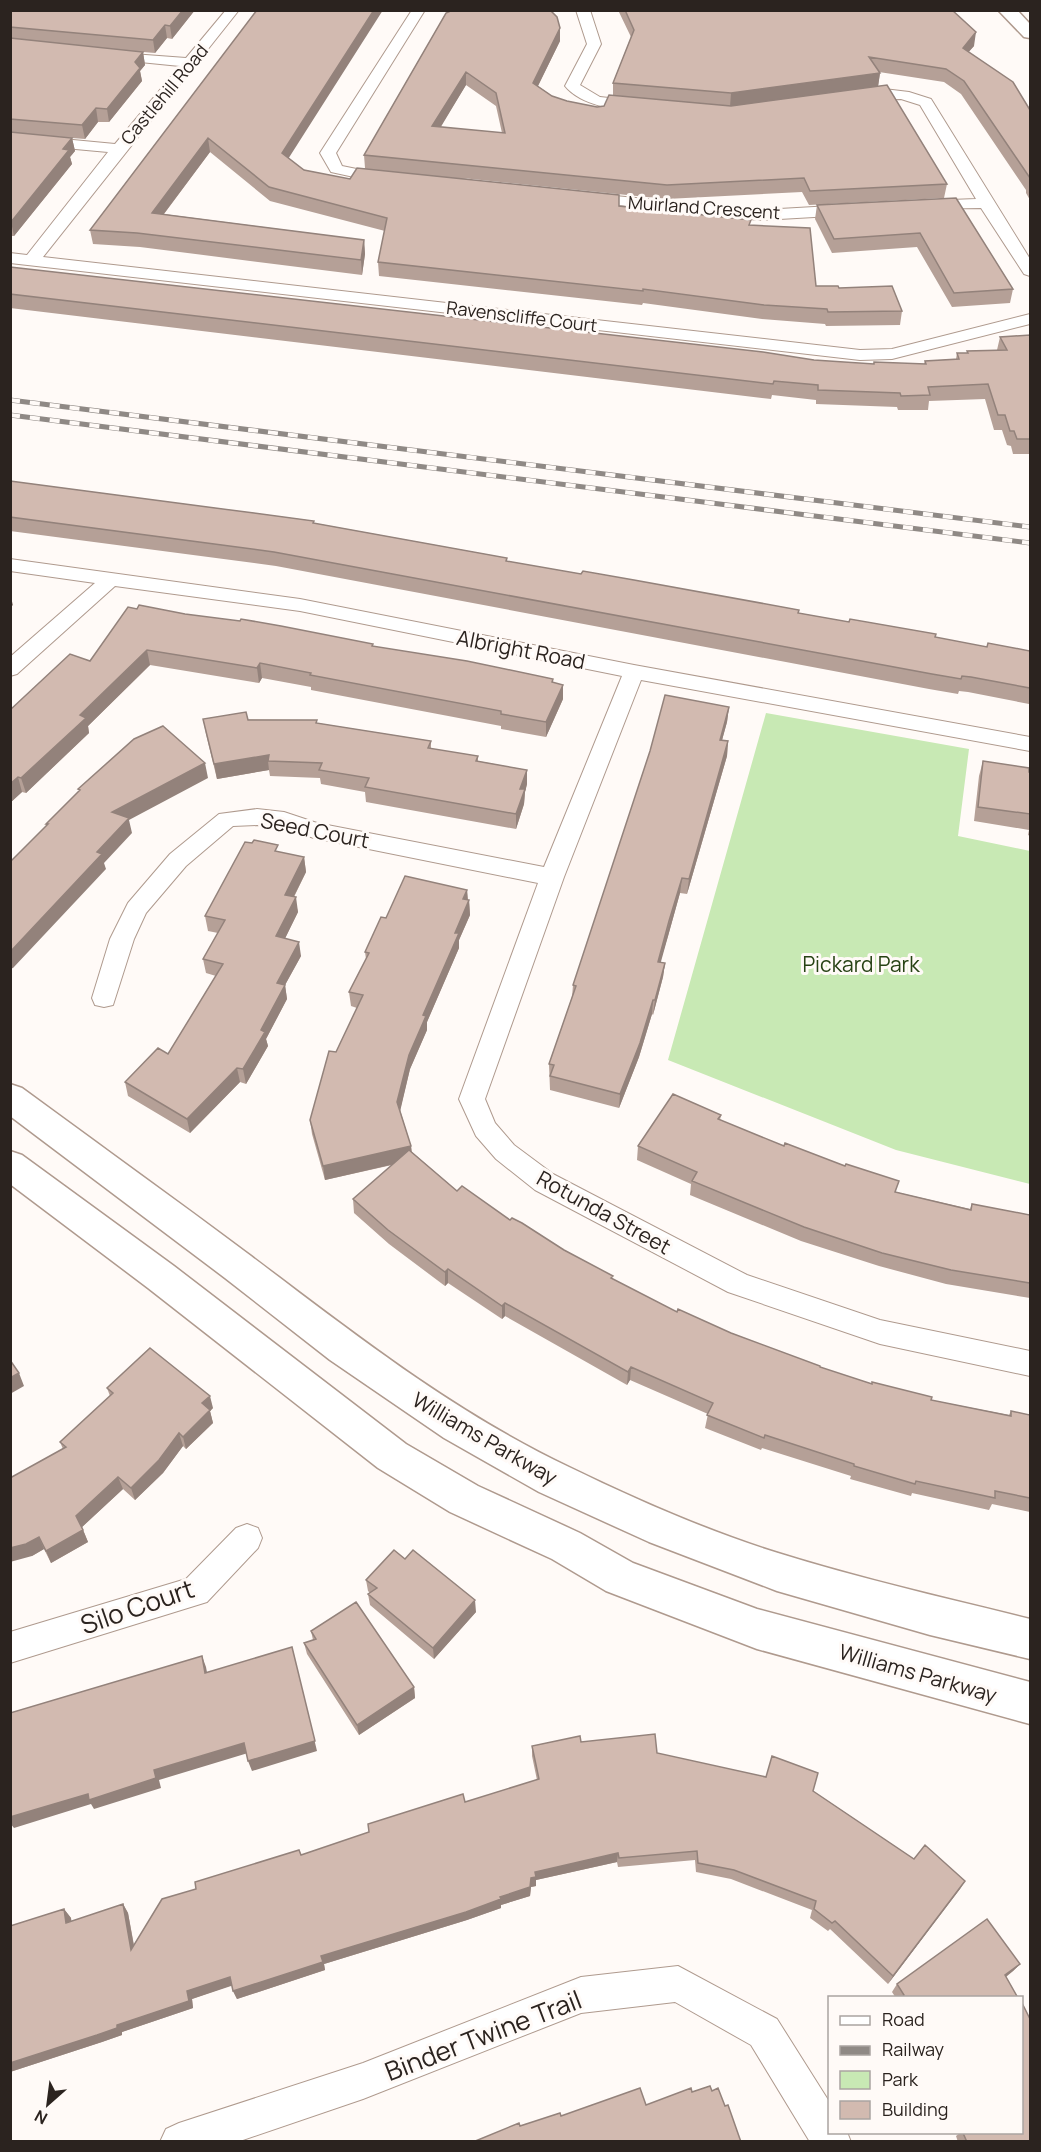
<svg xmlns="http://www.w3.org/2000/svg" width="1041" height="2152" font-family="Manrope,sans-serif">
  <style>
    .green { fill: #c8e9b4 }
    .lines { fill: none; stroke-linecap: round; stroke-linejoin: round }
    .minor-casing { stroke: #af9a8e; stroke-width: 2 }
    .secondary-casing { stroke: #af9a8e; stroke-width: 3 }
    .minor { fill: #fff; fill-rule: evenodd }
    .secondary { fill: #fff; fill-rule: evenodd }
    .rail-casing { stroke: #8f8985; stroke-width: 5 }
    .rail { stroke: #fffaf7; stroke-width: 4; stroke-dasharray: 10; stroke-linecap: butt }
    .wall { fill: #b5a097; fill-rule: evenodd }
    .shaded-wall { fill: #93827b }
    .building { fill: #d2bab0; stroke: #93827b; stroke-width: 1.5; fill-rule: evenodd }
    .labels { text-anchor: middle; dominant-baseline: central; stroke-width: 6; stroke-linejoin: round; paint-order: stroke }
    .far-street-label { font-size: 18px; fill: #2b231f; stroke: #fffaf7 }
    .street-label { font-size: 21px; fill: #2b231f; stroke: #fffaf7 }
    .park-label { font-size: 21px; fill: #274214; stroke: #fffaf7 }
    .near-street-label { font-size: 26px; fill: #2b231f; stroke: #fffaf7 }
  </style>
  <rect width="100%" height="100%" fill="#fffaf7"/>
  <path class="green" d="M766,713L969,749L958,836L1030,851V1184L896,1150L668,1060Z"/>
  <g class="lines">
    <g class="minor-casing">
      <path id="minor" d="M226,10H239L43,257L860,350L892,349L1030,314V324L892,359L860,360L10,263V253L27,255L108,152L10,143V134L115,144L180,66L110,59L103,55L105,52L186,58Z
        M412,10H425L336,153L342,166L391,176L394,179L386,184L331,172L320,153Z
        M576,10H590L601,44L580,85L600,97L645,102L647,105L645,108C622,114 580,105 565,86L587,44Z
        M884,89L909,92L931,99L1030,259V276L1024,274L981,208L919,209L917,206L925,201L976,199L920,105L901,99L858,100L851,96L858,92Z
        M584,193L760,210L849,205L857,210L849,215L760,220L579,201L576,198Z
        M10,559L300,599L634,665L1030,737V751L641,680L564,877L485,1099L495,1123L514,1145L553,1174L747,1275L880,1320L1030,1351V1376L880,1344L728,1292L535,1190L496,1159L476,1136L459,1099L538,883L314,838L282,828L257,825L233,826L186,866L146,913L134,939L113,1005L104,1007L95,1005L92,998L110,939L128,903L170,854L219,814L257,809L284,812L317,823L544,867L622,676L300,611L115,586L17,674L10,676V657L95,583L10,571Z
        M247,1524L258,1528L262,1538L258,1548L207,1602L10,1663V1632L186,1579L236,1528Z
        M678,1966L777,2019L830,2103V2132H847L851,2142H810L751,2045L675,2002L581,2013L363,2099L237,2142H160L166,2129L179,2123L363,2063L581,1977Z"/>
    </g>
    <g class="secondary-casing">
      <path id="secondary" d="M998,10H1017L1030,24V38L1024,37Z
        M10,1084L22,1088C98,1144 175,1199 251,1256C353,1333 453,1412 569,1467C637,1500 707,1531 778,1553C861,1579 946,1598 1030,1619V1659L930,1635L777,1591L649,1542L539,1492L444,1438L330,1360L225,1278L10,1116Z
        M10,1151L22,1155L174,1266L406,1444L478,1486L580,1533L633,1563L757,1609L1030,1682V1724L757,1649L606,1591L552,1559L450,1512L378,1468L148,1288L10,1184Z"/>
    </g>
    <use href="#minor" class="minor"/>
    <use href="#secondary" class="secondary"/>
    <g class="rail-casing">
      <path id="rail" d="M10,400L1030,527
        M10,415L1030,543"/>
    </g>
    <use href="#rail" class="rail"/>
  </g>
  <path class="wall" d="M10,10H195L172,39L167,38L155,53L143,52L145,65L140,71L142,81L109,122H98L85,139L72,138L75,151L70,157L72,164L14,236H10Z
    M257,10L288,159L304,170L350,179L365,168L364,155L446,13L560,28V41L538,86L552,96L567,101L597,107L604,106L613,96V83L631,37L618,10H952L974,46L968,52L1030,110V200L1026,193V190L961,94L944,82L879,72L880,73L878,86L947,184L944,198L809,205L802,192L666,199L462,178L619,206L750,225L816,286L839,288L902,311L900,325L826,326L825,324L762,319L643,303L642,305L379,276L378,262L385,231L270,201L210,152L164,214L364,240L365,254L362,275L140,247L93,244L90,230ZM466,85L496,106L502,133L440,127Z
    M956,198L1013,289L1010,303L952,307L917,247L832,253L815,219L817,205Z
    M10,267L814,360L873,364H924L925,361L956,359L957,353H967V351L997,350L1000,337L1030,335V454H1013L1011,446L1007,445L1002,430H994L985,399L929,401L928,410H898L897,407L816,404V400L772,395L771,399L10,308Z
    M10,481L314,521V523L507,558V561L581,574L799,610V613L987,647L1030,651V706H1029V704L968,692L959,691L958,694L929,689L276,566L10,531Z
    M137,609L185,614L373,646L553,683L563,699L546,737L501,729V726L311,690V687L262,678L259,683L150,665L88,726L89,733L26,793L22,792L10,803V710L90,661Z
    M729,707L727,722L722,740L728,741L727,756L687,894L680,893L668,936L660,962L665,963L663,977L653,1015L652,1014L639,1057L619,1108L550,1090L549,1064L572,997L573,985Z
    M203,719L317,720V723L431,741V749L478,756V761L527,770V784L525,792L524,804L516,829L366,802L365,792L321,784L320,778L270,776L269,770L217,779L206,734Z
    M983,761L1030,772V836L1028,835L1029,830L974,821L979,776Z
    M279,852L304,857L306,872L294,897L298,912L285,938L301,956L285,985L287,999L266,1039L268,1046L246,1084L240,1082L190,1133L128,1096L125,1082L168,1054L216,976L206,973L203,959L218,933L208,931L205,916Z
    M467,890L468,900H469L470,915L459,940V948L427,1022V1030L410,1069L400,1110L411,1146L412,1152L457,1191L564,1250L612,1279L677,1312L820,1367L872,1384L931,1400L1009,1415L1011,1411L1030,1415V1512L992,1504L989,1510L912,1493L911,1496L850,1479L851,1476L762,1448L761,1450L705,1428L708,1414L630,1380L627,1385L505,1316L502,1319L448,1283L445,1286L389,1244L354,1213L353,1199L392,1165L325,1180L312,1134L310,1120L336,1052L357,1008L351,1006L349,992L366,959L365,952L386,918Z
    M721,1115L720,1120L896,1192L970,1209L972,1204L1030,1215V1298L946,1284L879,1266L801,1241L690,1195L691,1184L637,1160L638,1146Z
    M107,1388L213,1408L210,1411L213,1423L186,1449L183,1446L163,1473L135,1500L123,1489L82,1527L88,1542L51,1563L44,1549L32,1556L63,1449L60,1442L110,1396Z
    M405,1559L476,1612L434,1659L370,1605L368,1594L370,1593L368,1591L366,1580Z
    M311,1631L414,1687L415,1698L359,1735L307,1654L304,1643L313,1640Z
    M581,1742L657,1753L813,1791L914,1859L965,1881L888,1984L830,1929L828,1931L810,1918L812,1910L731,1879L696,1872L695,1860L618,1867L617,1862L536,1880V1886L531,1887L530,1896L501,1905V1908L467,1920L324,1964L325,1970L237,1999L233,1991L232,1985L192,1999L193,2008L122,2032V2035L102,2042L10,2072V1926L64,1909L71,1918V1922L123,1904L128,1913L134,1945L196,1889L465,1802L537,1780L532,1756V1746Z
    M1020,1964L1013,1971L1006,1977L1018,1998H896L892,1992L897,1984Z
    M960,2133H1022L1030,2142H958L956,2136Z"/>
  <path class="shaded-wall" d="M183,10H195L172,39L170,26Z
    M374,10H383L283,167L282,153Z
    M165,25L167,38L155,53L153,40Z
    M560,28V41L533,96V83Z
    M976,32L974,46L960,62L963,48Z
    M143,52L145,65L140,71L142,81L109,122L107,109L135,62Z
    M466,72V85L433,140L432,126Z
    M880,73L878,87L730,107L731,93Z
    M96,108L98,122L85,139L82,125Z
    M72,138L75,151L70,157L72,164L14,236L11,222Z
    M208,138L210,152L154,227L152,213Z
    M364,240L365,254L362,275L361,260Z
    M10,594L13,605L11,607L12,611L10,613Z
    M147,650L150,665L88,726L89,733L26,793L21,778L80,715Z
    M260,663L262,678L259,683L257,668Z
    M563,685V699L546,737V722Z
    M729,707L727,722L718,755L720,740Z
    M728,741L727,756L687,894L689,879Z
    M269,755L268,761L269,770L217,779L214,764Z
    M205,763L208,778L129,820L132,833L104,863L106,869L13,968L10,969V952L97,852L112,812Z
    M527,770V784L525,792L524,804L516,829V814L520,789Z
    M18,777L22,792L10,803V784Z
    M304,857L306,872L287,910L285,895Z
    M682,878L680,893L657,976L658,962Z
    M467,890L468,904L469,900L470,915L459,940V948L427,1022V1030L410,1069L399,1116L397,1102L409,1055L423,1015L455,933L463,899Z
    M296,897L298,912L279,951L276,936Z
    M299,942L301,956L285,985L287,999L266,1039L268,1046L246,1084L243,1069L261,1030L277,983Z
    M665,963L663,977L653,1015L655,1000Z
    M653,1000L652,1014L639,1057L619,1108L620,1094Z
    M237,1068L240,1082L190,1133L187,1119Z
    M411,1146L412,1160L325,1180L323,1166Z
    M448,1269V1283L445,1286V1272Z
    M505,1303V1316L502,1319V1306Z
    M631,1367L630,1380L627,1385L628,1372Z
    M19,1373L24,1386L10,1394V1378Z
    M210,1396L213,1408L210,1411L213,1423L186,1449L183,1437L202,1403Z
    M179,1433L183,1446L163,1473L135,1500L131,1488Z
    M118,1477L123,1489L81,1528L76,1516Z
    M83,1530L88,1542L51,1563L46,1551Z
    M39,1537L44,1549L32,1556L10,1562V1548Z
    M475,1600L476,1612L434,1659L433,1648Z
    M292,1647L317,1751L252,1771L248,1761Z
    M202,1656L206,1667L209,1683L205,1673Z
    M414,1687L415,1698L359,1735L357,1725Z
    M244,1743L248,1753L159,1780L161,1788L94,1809L91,1804L14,1828L10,1823V1817L154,1770Z
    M618,1853L617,1862L536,1880V1886L531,1887L530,1896L501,1905V1908L467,1920L324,1964L325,1970L237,1999L233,1991L321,1956L500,1897L531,1878L535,1872Z
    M965,1881L960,1889L888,1984L893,1976Z
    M123,1904L128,1913L136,1958L131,1950Z
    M64,1909L71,1918L73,1931L66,1923Z
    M1020,1964L1013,1971L999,1982L1005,1975Z
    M230,1977L234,1985L192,1999L193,2008L122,2032V2035L102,2042L10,2072V2063L117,2025L187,1991Z"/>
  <path class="building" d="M10,10H183L170,26L165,25L153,40L10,27Z
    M257,10H374L282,153L304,170L350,179L357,168L619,195V206L751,220L749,225L810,228L816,286H838L839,288L892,286L902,311L828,312L827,309L764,305L643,289V291L378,262L387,218L269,187L208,138L152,213L364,240L361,260L137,233L90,230Z
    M453,10H550L557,17L560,28L533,83L552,96L567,101L597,107L604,106L609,95L731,106L887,85L947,184L810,191L804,178L667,185L364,155L446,13ZM466,72L496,93L505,133L432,126Z
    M625,10H952L976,32L963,48L1013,82L1030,110V178L964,81L946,69L869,57L880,73L731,93L613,83L634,30Z
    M10,38L143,52L135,62L140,68L107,109L96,108L82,125L10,119Z
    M10,132L72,138L63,149L69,150L11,222Z
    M956,198L1013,289L954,293L920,233L834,239L817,205Z
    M10,267L763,352L814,360L874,364V362L926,364L925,361L959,359L957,353H968L967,351L1007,350L1000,337L1030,335V439H1017L1014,431H1010L1005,415H998L988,384L928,387L930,395L901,396L900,393L818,390V385L774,381L773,384L10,294Z
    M10,481L314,521L313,523L507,558L506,561L581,574L583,571L634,580L799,610L798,613L849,622L850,619L936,634L935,637L987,647L988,643L1030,651V688L971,677L962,676L961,679L932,674L274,552L10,517Z
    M139,605L185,614L240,621L241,619L281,626L373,644L372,646L467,661L553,679L552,682L563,685L546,722L501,714V711L310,675L311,673L260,663L257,668L147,650L80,715L86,718L21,778L18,777L10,784V710L70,654L90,661L128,607L137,609Z
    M665,695L729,707L720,740L728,741L689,879L682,878L669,921L658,962L665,963L655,1000H653L640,1043L620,1094L550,1076L554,1065L549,1064L576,986L573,985L650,751Z
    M246,712L248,720H317L316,723L431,741L428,748L478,756L476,761L527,770L520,789H525L516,814L365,787L369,778L319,770L322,763L268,761L269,755L214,764L203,719Z
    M163,726L205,763L112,812L129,818L97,852L102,854L10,952V862L48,824H46L80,790L78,789L134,739Z
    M983,761L1029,768V772H1030V814L978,807Z
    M254,840L278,845L275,851L304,857L285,895L296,897L276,936L299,942L277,983L285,985L261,1030L265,1032L243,1069L237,1068L187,1119L125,1082L158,1048L168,1054L223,964L203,959L225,920L205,916L245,842L252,843Z
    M405,876L467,890L463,899L469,900L455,933H459L423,1015L426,1016L409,1055L397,1102L411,1146L323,1166L310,1120L329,1051L336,1052L363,995L349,992L369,953L365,952L381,917L386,918Z
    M673,1094L721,1115L718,1119L784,1146L785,1143L845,1166L846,1164L899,1181L895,1192L971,1210L972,1204L1030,1215V1283L951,1270L882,1253L804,1227L692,1181L697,1172L638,1146Z
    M409,1150L457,1191L462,1186L510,1220L512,1218L522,1223L564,1250L613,1276L611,1278L677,1312L678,1309L731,1333L820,1366V1367L872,1384V1382L932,1397L931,1400L1011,1416V1411L1030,1415V1498L995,1491V1498L916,1481L915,1484L854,1466V1464L765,1435L764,1438L707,1415L713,1403L631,1367L628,1372L505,1303L502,1306L448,1269L445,1272L388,1230L353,1199Z
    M150,1348L210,1396L202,1403L210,1410L183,1437L179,1433L159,1460L131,1488L118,1477L76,1516L83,1530L46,1551L39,1537L26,1544L10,1548V1478L66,1447L60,1442L113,1393L107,1388Z
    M10,1360L19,1373L10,1378Z
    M394,1550L405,1559L413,1550L475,1600L433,1648L368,1594L377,1588L366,1580Z
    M356,1602L414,1687L357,1725L304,1643L316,1639L311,1631Z
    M292,1647L315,1741L248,1761L244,1743L154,1770L156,1778L89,1800L88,1794L10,1817V1713L202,1656L205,1673Z
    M655,1734L657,1753L766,1777L772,1756L818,1773L813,1791L914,1859L925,1845L965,1881L893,1976L835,1921L832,1923L814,1909L816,1901L734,1870L698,1863L697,1851L619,1858L618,1853L535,1872L536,1877L531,1878L530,1887L500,1897L501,1899L466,1912L321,1956L323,1962L233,1991L230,1977L187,1991L189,2001L117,2025V2028L97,2035L10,2063V1926L64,1909L66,1923L123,1904L131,1950L162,1899L196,1889L195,1882L299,1850L301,1855L369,1832L368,1824L463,1794L465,1802L539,1779L532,1746L580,1736L581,1742Z
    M987,1919L1020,1964L1005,1975L1018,1998H902L904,1995L897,1984Z
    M1022,2003L1030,2019V2142H967L963,2133H1022Z
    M710,2086L712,2091L718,2088L725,2106L728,2105L741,2142H473L519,2123L520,2126L560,2113L561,2116L640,2088L646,2105L691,2088L692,2092Z"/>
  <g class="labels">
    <g class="far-street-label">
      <text transform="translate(164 94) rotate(-50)">Castlehill Road</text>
      <text transform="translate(704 207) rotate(4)">Muirland Crescent</text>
      <text transform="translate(522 316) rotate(7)">Ravenscliffe Court</text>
    </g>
    <g class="street-label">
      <text transform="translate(521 649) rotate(11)">Albright Road</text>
      <text transform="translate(315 830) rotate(11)">Seed Court</text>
      <text transform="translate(604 1212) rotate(29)">Rotunda Street</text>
      <text transform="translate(485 1438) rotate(30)">Williams Parkway</text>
      <text transform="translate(918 1673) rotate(16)">Williams Parkway</text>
    </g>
    <g class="park-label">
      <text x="861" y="964">Pickard Park</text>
    </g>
    <g class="near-street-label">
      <text transform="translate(137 1606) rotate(-19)">Silo Court</text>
      <text transform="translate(483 2035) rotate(-21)">Binder Twine Trail</text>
    </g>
  </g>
  <rect width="1041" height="2152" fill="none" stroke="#2b231f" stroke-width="24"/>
  <rect x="828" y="1996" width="195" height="138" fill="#fffaf7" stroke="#aaa4a1" stroke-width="1.5"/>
  <rect x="840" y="2016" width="30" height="9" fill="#ffffff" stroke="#aaa4a1" stroke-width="1.5"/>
  <text x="882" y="2026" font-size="18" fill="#2b231f">Road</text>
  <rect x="840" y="2046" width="30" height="9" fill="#8f8985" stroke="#aaa4a1" stroke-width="1.5"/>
  <text x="882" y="2056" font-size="18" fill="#2b231f">Railway</text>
  <rect x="840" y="2071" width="30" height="18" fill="#c8e9b4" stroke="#aaa4a1" stroke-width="1.5"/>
  <text x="882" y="2086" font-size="18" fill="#2b231f">Park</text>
  <rect x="840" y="2101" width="30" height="18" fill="#d2bab0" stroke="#aaa4a1" stroke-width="1.5"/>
  <text x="882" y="2116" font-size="18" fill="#2b231f">Building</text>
  <g transform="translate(48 2104) rotate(208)" stroke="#fffaf7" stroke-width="4.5" paint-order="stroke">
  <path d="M0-4.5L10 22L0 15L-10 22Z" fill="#2b231f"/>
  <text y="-9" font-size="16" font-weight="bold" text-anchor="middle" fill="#2b231f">N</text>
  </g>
</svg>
